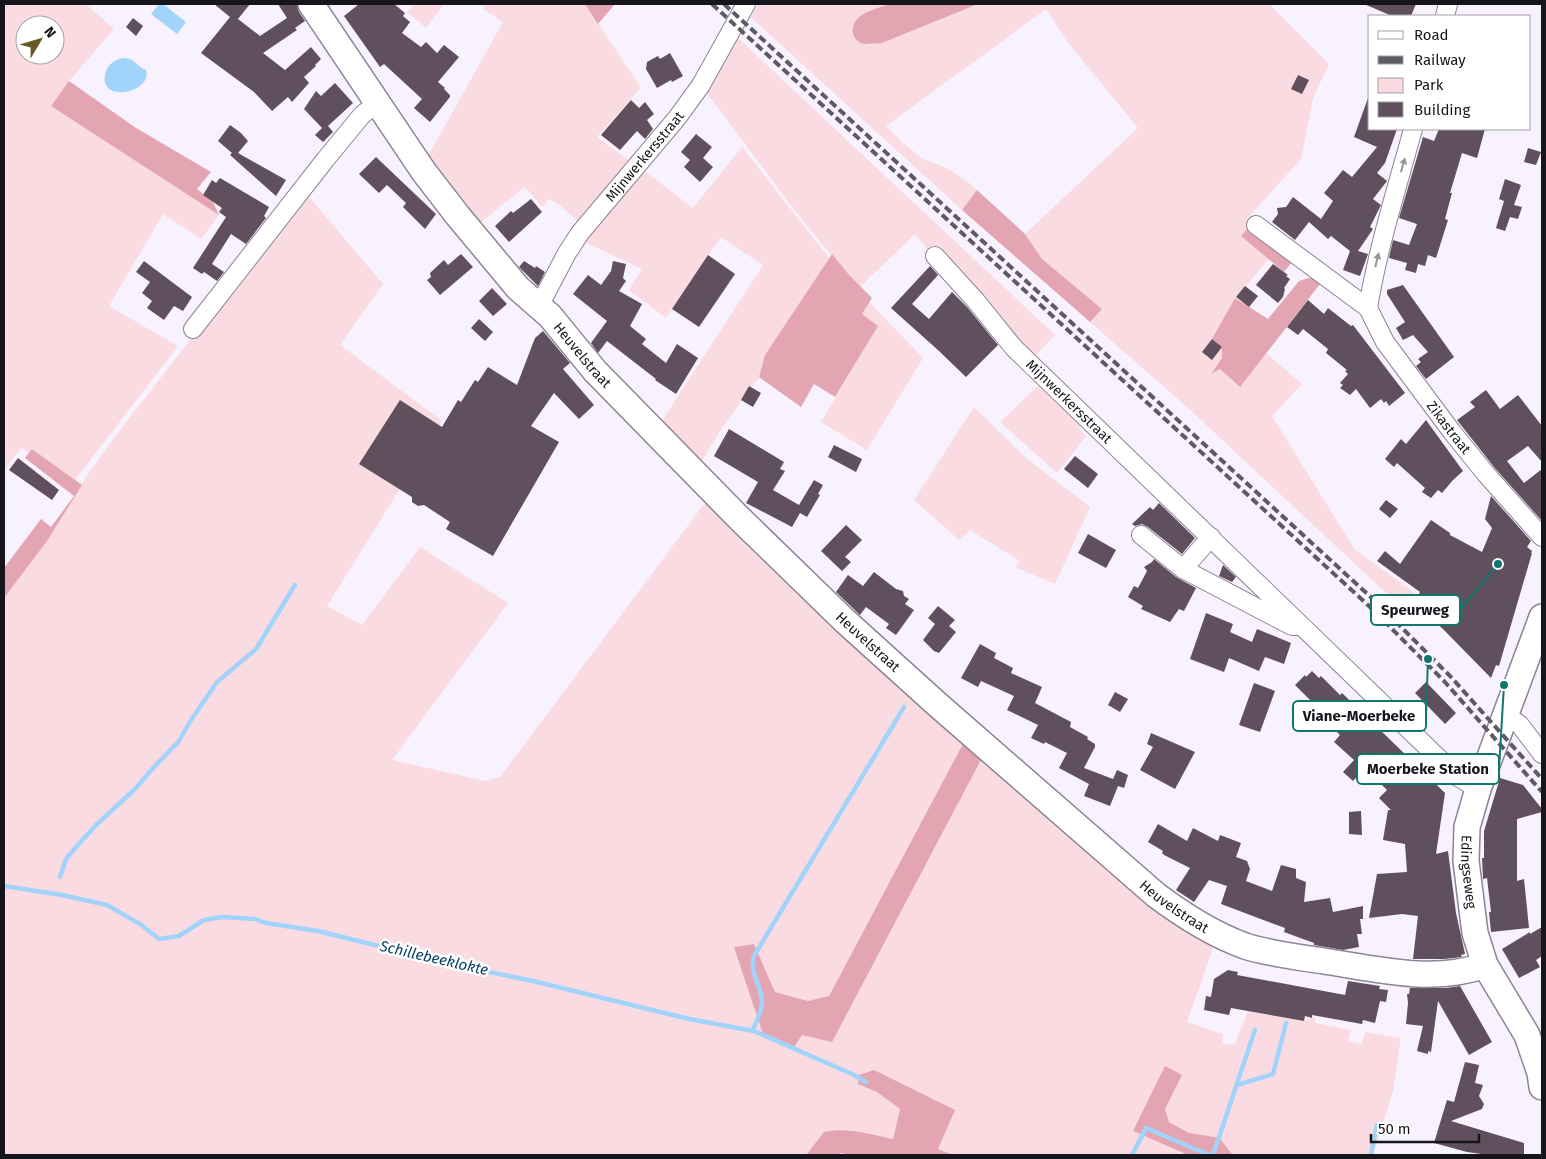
<svg xmlns="http://www.w3.org/2000/svg" width="1546" height="1159" font-family="'Fira Sans',sans-serif">
  <style>
    .green { fill: #f9dbe1; fill-rule: evenodd }
    .forest { fill: #e4a5b3 }
    .water { fill: #a2d3fb }
    .lines { fill: none; stroke-linecap: round; stroke-linejoin: round }
    .stream { stroke: #a2d3fb; stroke-width: 4.5 }
    .building { fill: #60505d }
    .street-casing { stroke: #8c8497; stroke-width: 20 }
    .secondary-casing { stroke: #8c8497; stroke-width: 28 }
    .street { stroke: #fff; stroke-width: 18 }
    .secondary { stroke: #fff; stroke-width: 25 }
    .rail { stroke: #5d5a63; stroke-width: 4; stroke-dasharray: 8 4; stroke-linecap: butt }
    .oneway { fill: #979699 }
    .labels { text-anchor: middle; dominant-baseline: central; stroke-width: 5; stroke-linejoin: round; paint-order: stroke }
    .street-label { font-size: 14px; fill: #17151c; stroke: #fff }
    .water-label { font-size: 15px; font-style: italic; fill: #064267; stroke: #fff }
    .leader { fill: none; stroke: #0f766e; stroke-width: 2 }
    .callout-dot { fill: #0f766e; stroke: #fff; stroke-width: 2 }
    .callout { fill: #fff; stroke: #0f766e; stroke-width: 2 }
    .callout-label { font-size: 15px; text-anchor: middle; font-weight: bold; fill: #17151c }
  </style>
  <rect width="100%" height="100%" fill="#f7f2fe"/>
  <path class="green" d="M4,4H86L114,29L69,81L52,106L219,215L201,239L163,214L109,306L178,346L75,480L32,449L29,453L21,448L4,470ZM25,25H55V55H25Z
    M414,4H444L426,28L407,12Z
    M486,4H585L641,88L597,137L635,165L580,223L561,206L549,199L542,207L525,187L480,223L428,156L503,22L483,9Z
    M758,4H888L861,15L855,39L864,44L882,43L978,4H1269L1329,64L1313,98L1301,159L1245,221L1250,226L1241,236L1269,259L1235,298L1213,339L1222,347V358L1212,373L1220,369L1240,386L1266,353L1302,384L1272,416L1355,550L1415,593L1401,607L1186,406L1090,322L1102,309L1042,259L1025,234L1138,128L1066,40L1046,9L886,126L904,144L925,160L945,167L968,182L977,190L962,210L756,22L751,17Z
    M737,37L1055,335L1034,357L936,259L915,234L860,287C803,227 756,157 706,92Z
    M742,147L829,258L765,355L759,377L722,428L700,464L660,424L763,265L721,237L666,318L629,290L642,269L580,240L643,170L693,208Z
    M305,192L383,284L340,345L442,421L327,606L362,625L420,547L508,603L392,760L485,781L500,777L707,500L965,740L829,996L808,1001L775,992L754,944L735,947L802,1035L832,1041L983,756L1214,946L1187,1022L1223,1034V1044H1235L1248,1011L1304,1021L1315,1017V1023L1351,1030L1348,1041L1362,1044L1365,1032L1401,1038L1393,1091L1373,1155H1233L1221,1140L1215,1137L1189,1133L1169,1122L1165,1109L1182,1075L1133,1131L1188,1155H953L938,1150L954,1110L858,1084L877,1092L900,1109L893,1139C870,1133 848,1127 824,1132L806,1155H4V598L47,541L88,474L121,429Z
    M869,302L923,358L867,450L821,422L878,326L862,314Z
    M1043,381L1084,421L1079,429L1086,436L1057,473L1000,422Z
    M974,407L1026,458L1090,507L1055,584L1015,567L1020,561L970,530L959,540L914,500Z"/>
  <path class="forest" d="M585,4H615L598,24Z
    M888,4H978L882,43C877,43 870,44 865,44C851,42 849,26 859,17C866,11 879,8 888,4Z
    M69,81L136,128L211,172L197,189L213,202L219,215L51,106Z
    M977,190L1025,234L1042,259L1102,309L1090,322L962,210Z
    M1250,226L1292,262L1284,272L1241,236Z
    M832,254L850,276L872,298L862,314L878,326L835,397L814,384L801,407L759,377L765,355Z
    M1312,277L1320,284L1240,387L1220,369L1211,374L1222,358V347L1212,339L1235,298L1268,319L1299,281Z
    M32,449L82,485L47,541L4,598V568L41,519L51,527L74,496L25,458Z
    M965,740L983,756L832,1042L802,1035L794,1047L763,1034L734,947L754,944L775,992L808,1001L829,996Z
    M1165,1066L1182,1075L1165,1109L1169,1122L1189,1133L1215,1137L1221,1140L1233,1155H1188L1133,1131Z
    M874,1070L955,1110L938,1149L953,1155H848L841,1153L839,1155H806L824,1132C848,1127 869,1134 893,1139L900,1109L877,1092L858,1084L859,1075Z"/>
  <path class="water" d="M159,4H163L186,22L177,34L151,14Z
    M125,58C134,58 137,67 146,70C154,93 95,105 106,71C109,63 116,59 125,58Z"/>
  <g class="lines">
    <path class="stream" d="M60,877L66,859L77,846L96,825L135,789L155,766L179,741L191,720L217,682L256,649L295,585
      M4,886L62,895L107,905L140,924L159,939L179,936L204,920L222,917L255,919L266,923L318,931L460,966L533,981L689,1019L754,1031L852,1074L866,1082
      M753,1031C755,1022 763,1011 762,1001C761,984 749,973 754,956L904,707
      M1237,1085L1273,1074L1286,1023
      M1132,1155L1146,1128L1209,1155
      M1213,1155L1255,1030
      M1371,1155L1377,1125"/>
  </g>
  <path class="building" d="M214,4H250L238,19L260,36L287,18L278,4H297L299,12L305,21L295,28L297,30L263,53L285,70L311,47L321,59L315,65L316,66L304,77L309,83L292,102L288,97L272,111L254,92L201,53L230,17Z
    M359,4H394L405,13L403,16L410,22L402,33L421,47L426,42L437,53L444,45L459,57L438,82L445,88L444,89L450,95V97L430,122L414,108L422,99L384,64L380,67L344,16Z
    M1364,4H1416L1411,16H1392Z
    M133,18L143,26L136,36L126,27Z
    M670,53L683,76L672,82L671,80L657,88L646,69L647,62L658,56L660,59Z
    M1298,75L1309,80L1302,94L1291,89Z
    M335,83L353,103L328,126L333,132L323,142L315,135L322,128L304,109L316,91L321,96Z
    M1368,98H1370V129H1397L1385,163L1377,173L1387,181L1373,199L1381,205L1370,227L1373,229L1358,251L1368,254L1360,276L1343,270L1350,251L1331,236L1328,239L1309,222L1295,240L1272,222L1278,214L1277,208L1286,207L1293,197L1321,219L1333,201L1324,193L1343,170L1352,177L1377,147L1354,137Z
    M631,100L639,108L645,102L654,114L647,120L653,129L645,139L637,131L620,150L601,135Z
    M230,125L241,133L248,141L238,153L286,180L276,196L230,155L232,153L218,141Z
    M1439,129H1485L1477,158L1462,153L1450,193H1452L1445,219L1448,220L1436,258L1428,255L1425,266L1418,264L1416,273L1405,270L1407,263L1389,258L1393,240L1409,245L1417,224L1399,218L1423,137L1434,141Z
    M696,134L712,147L703,158L713,167L700,182L684,167L690,160L681,152Z
    M1528,148L1541,152L1536,165L1524,162Z
    M376,157L436,214L425,229L403,207L406,203L387,185L379,193L359,174Z
    M220,178L269,207L264,216L266,218L246,244L231,234L212,264L224,272L217,281L204,272L202,274L193,268L226,217L219,212L222,208L203,195L212,180L216,183Z
    M1505,179L1521,185L1514,205L1522,207L1518,219L1510,217L1505,231L1496,228L1504,201L1499,199Z
    M531,199L542,212L509,242L495,226L511,211L513,213Z
    M461,254L473,267L440,295L427,280L431,277L430,273L444,260L448,265Z
    M708,255L735,274L699,327L672,309Z
    M144,261L192,297L183,311L174,306L164,320L147,308L152,301L142,293L150,282L136,272Z
    M524,261L535,268L536,266L545,272L538,286L519,267Z
    M613,261L626,264L623,278L626,281L619,291L642,304L630,326L646,339L642,344L666,363L677,344L698,358L676,394L655,380L656,379L607,341L598,353L591,343L607,321L573,294L588,275L601,285L611,271Z
    M1273,264L1288,275L1286,276L1290,279L1284,288L1285,289L1283,297L1278,303L1256,285Z
    M930,266L938,275L912,304L929,319L952,292L968,308L998,345L966,377L939,351L891,308Z
    M1403,285L1454,357L1426,379L1416,366L1421,362L1418,359L1428,352L1413,335L1403,340L1396,328L1405,322L1387,294V290Z
    M1245,286L1258,296L1249,307L1236,297Z
    M492,288L507,304L493,316L479,301Z
    M1308,300L1324,314L1328,308L1351,326L1353,325L1405,393L1389,406L1386,401L1384,403L1381,399L1370,408L1356,389L1350,395L1340,388L1343,385L1340,383L1348,374L1345,371L1347,370L1326,353L1328,349L1303,329L1298,335L1287,327Z
    M479,319L493,332L485,341L471,328Z
    M543,331L570,363L563,369L594,405L579,419L554,393L531,426L559,442L493,556L446,529L450,522L424,505L418,506L412,502V497L359,464L400,400L442,427L458,400L461,402L475,380L478,382L488,367L517,385L535,338Z
    M1212,339L1222,347L1212,360L1202,352Z
    M749,386L761,393L753,407L741,400Z
    M1486,390L1500,409L1518,395L1542,426V462L1528,446L1507,461L1524,483L1542,469V521L1494,467L1457,420L1475,407L1470,402Z
    M1426,420L1463,471L1453,480L1442,493L1438,490L1431,498L1422,492L1425,488L1397,463L1394,467L1385,459L1401,439L1406,444Z
    M729,429L784,462L780,469L785,471L773,490L799,505L814,480L823,485L818,494L820,495L807,517L800,513L792,527L746,503L758,482L714,456Z
    M834,445L862,459L856,472L828,457Z
    M1075,456L1098,474L1088,488L1064,469Z
    M18,458L59,490L52,500L9,470Z
    M1491,496L1531,541L1527,547L1532,551L1531,553H1532L1499,666L1496,665L1491,678L1443,629L1418,607L1426,598L1419,594L1420,592L1377,561L1385,551L1400,564L1431,520L1450,533V535L1482,552L1492,528L1485,519Z
    M1386,500L1398,509L1390,518L1379,509Z
    M1159,503L1195,538L1182,554L1148,527L1142,524L1135,526L1132,524L1150,507L1153,510Z
    M846,525L862,540L845,557L851,562L842,571L821,551Z
    M1088,534L1116,550L1106,568L1078,553Z
    M1154,559L1176,577L1196,588L1184,611L1179,609L1170,622L1141,609L1143,606L1128,597L1134,586L1138,588L1147,571L1144,567L1152,562Z
    M1223,565L1236,577L1232,582L1219,576Z
    M874,572L896,589L903,591L904,596L909,599L905,604L914,610L896,635L886,628L889,624L866,607L860,615L836,592L848,575L863,586Z
    M938,606L955,620L949,626L956,632L939,653L934,651L923,640L935,624L928,618Z
    M1206,613L1233,624L1230,632L1252,642L1257,629L1291,643L1284,664L1265,657L1259,671L1229,658L1224,672L1190,659Z
    M980,644L996,653L994,658L1013,668L1011,673L1042,687L1035,703L1071,722L1070,727L1088,737L1087,739L1095,744V747L1084,768L1113,779L1117,770L1128,775L1124,788L1118,786L1110,806L1084,796L1089,784L1059,768L1067,753L1045,742L1044,744L1031,738L1038,725L1007,710L1014,696L981,681L978,687L961,678Z
    M1312,671L1319,678L1321,676L1340,695L1342,693L1445,793L1436,854L1448,851L1456,913L1465,954L1461,955L1462,957L1444,959H1413L1418,916L1402,914L1369,918L1377,874L1407,872L1405,844L1383,840L1388,810H1391L1379,798L1387,790L1365,768L1353,781L1343,772L1354,760L1334,742L1340,735L1326,721L1329,719L1295,685L1305,675L1306,677Z
    M1426,682L1456,713L1445,724L1415,693Z
    M1254,683L1275,691L1260,732L1239,725Z
    M1115,692L1128,699L1120,712L1108,705Z
    M1151,733L1195,752L1175,789L1140,770L1153,747L1147,744Z
    M1500,778L1523,785L1542,809V812L1517,819V881L1524,879L1529,928L1491,932L1489,912H1491L1487,878L1483,879L1482,858H1484V831Z
    M1361,811L1362,835L1349,834V812Z
    M1158,824L1187,841L1193,828L1218,841L1220,835L1241,843L1236,857L1247,861L1250,869L1246,881L1272,891L1281,865L1296,869V878L1306,882L1304,902L1330,898L1333,912L1363,906V919H1360L1362,934H1357L1359,947L1343,950L1314,945V943L1284,932L1285,928L1221,904L1227,886L1209,880L1194,902L1176,890L1190,868L1164,855L1162,853L1163,851L1148,842Z
    M1542,927V956L1536,960L1540,967L1519,978L1502,949L1530,932V934Z
    M1228,970L1238,972L1237,975L1345,995L1348,981L1380,986L1379,989L1388,990L1386,1002L1380,1001L1375,1023L1363,1020L1362,1024L1312,1015V1018L1305,1016L1304,1021L1231,1008L1229,1015L1204,1010L1206,996L1211,997L1214,979Z
    M1460,986L1492,1042L1469,1055L1438,1001L1431,1052L1428,1051V1054L1417,1051L1423,1026L1406,1024L1408,1003L1407,994H1409L1410,988H1446Z
    M1465,1062L1479,1065L1475,1083L1483,1085L1479,1096L1484,1104L1482,1109L1451,1121L1524,1143V1155H1489L1467,1152L1434,1143L1447,1100L1454,1102Z"/>
  <g class="lines">
    <g class="street-casing">
      <g id="street">
        <path d="M1445,16L1448,4"/>
        <path id="s1" d="M1256,225L1368,308L1385,342L1452,432L1486,474L1542,537"/>
        <path id="s2" d="M935,256L976,301L1014,348L1458,777L1478,789"/>
        <path id="s3" d="M539,306L567,253L580,233L677,118L701,85L746,4"/>
        <path d="M1368,308C1378,247 1397,188 1413,129"/>
        <path d="M193,329L325,160L362,115L377,103"/>
        <path d="M1141,535L1183,569L1292,626H1300"/>
        <path d="M1183,569L1211,537"/>
        <path d="M1506,715L1520,725L1542,754"/>
      </g>
    </g>
    <g class="secondary-casing">
      <g id="secondary">
        <path id="s4" d="M311,4L424,172L458,216L518,288L550,316L595,371L738,517L845,621L938,705L1156,895C1184,916 1212,934 1245,946C1270,954 1298,957 1324,961C1376,969 1434,984 1485,965"/>
        <path id="s5" d="M1542,617L1478,789L1467,827L1466,861L1475,933L1485,965L1527,1035L1540,1073L1542,1087"/>
      </g>
    </g>
    <use href="#street" class="street"/>
    <use href="#secondary" class="secondary"/>
    <path class="rail" d="M712,4L1369,606L1444,681L1542,792
      M724,4L1374,600L1450,676L1542,779"/>
  </g>
  <defs><path id="oneway-solid" d="M-6-.8H1V-3.2L6.5 0L1 3.2V.8H-6Z" transform="scale(1.25)"/></defs>
  <g class="oneway">
    <use href="#oneway-solid" transform="translate(1403 165) rotate(-74)"/>
    <use href="#oneway-solid" transform="translate(1377 260) rotate(-76)"/>
  </g>
  <g class="labels">
    <g class="street-label">
      <text stroke="none"><textPath href="#s3" startOffset="184">Mijnwerkersstraat</textPath></text>
      <text stroke="none"><textPath href="#s4" startOffset="445">Heuvelstraat</textPath></text>
      <text stroke="none"><textPath href="#s2" startOffset="198">Mijnwerkersstraat</textPath></text>
      <text stroke="none"><textPath href="#s1" startOffset="284">Zikastraat</textPath></text>
      <text stroke="none"><textPath href="#s4" startOffset="850">Heuvelstraat</textPath></text>
      <text stroke="none"><textPath href="#s5" startOffset="268">Edingseweg</textPath></text>
      <text stroke="none"><textPath href="#s4" startOffset="1255">Heuvelstraat</textPath></text>
    </g>
    <g class="water-label">
      <text transform="translate(434 958) rotate(13)">Schillebeeklokte</text>
    </g>
  </g>
  <path class="leader" d="M1498 564L1460 610M1428 659L1426 716M1504 685L1499 769"/>
  <g class="callout-dot">
    <circle cx="1498" cy="564" r="5"/>
    <circle cx="1428" cy="659" r="5"/>
    <circle cx="1504" cy="685" r="5"/>
  </g>
  <g class="callout">
    <rect x="1371" y="595" width="89" height="30" rx="5"/>
    <rect x="1293" y="701" width="133" height="30" rx="5"/>
    <rect x="1357" y="754" width="142" height="30" rx="5"/>
  </g>
  <g class="callout-label">
    <text x="1415" y="615">Speurweg</text>
    <text x="1359" y="721">Viane-Moerbeke</text>
    <text x="1428" y="774">Moerbeke Station</text>
  </g>
  <rect width="1546" height="1159" fill="none" stroke="#17151c" stroke-width="10"/>
  <rect x="1368" y="15" width="162" height="115" fill="#ffffff" stroke="#a2a1a4"/>
  <rect x="1378" y="31" width="25" height="8" fill="#ffffff" stroke="#a2a1a4"/>
  <text x="1414" y="40" font-size="15" fill="#17151c">Road</text>
  <rect x="1378" y="56" width="25" height="8" fill="#5d5a63" stroke="#a2a1a4"/>
  <text x="1414" y="65" font-size="15" fill="#17151c">Railway</text>
  <rect x="1378" y="78" width="25" height="15" fill="#f9dbe1" stroke="#a2a1a4"/>
  <text x="1414" y="90" font-size="15" fill="#17151c">Park</text>
  <rect x="1378" y="102" width="25" height="15" fill="#60505d" stroke="#a2a1a4"/>
  <text x="1414" y="115" font-size="15" fill="#17151c">Building</text>
  <g transform="translate(40 40) rotate(52)"><circle r="24" fill="#ffffff" stroke="#a2a1a4"/>
  <path d="M0-4L9 19L0 12L-9 19Z" fill="#675a27"/>
  <text y="-8" font-size="14" font-weight="bold" text-anchor="middle" fill="#17151c">N</text>
  </g>
  <path d="M1371 1134v8h108v-8" fill="none" stroke="#17151c" stroke-width="2.5"/>
  <text x="1378" y="1134" font-size="15" fill="#17151c" stroke="#ffffff" stroke-width="4" paint-order="stroke">50 m</text>
</svg>
